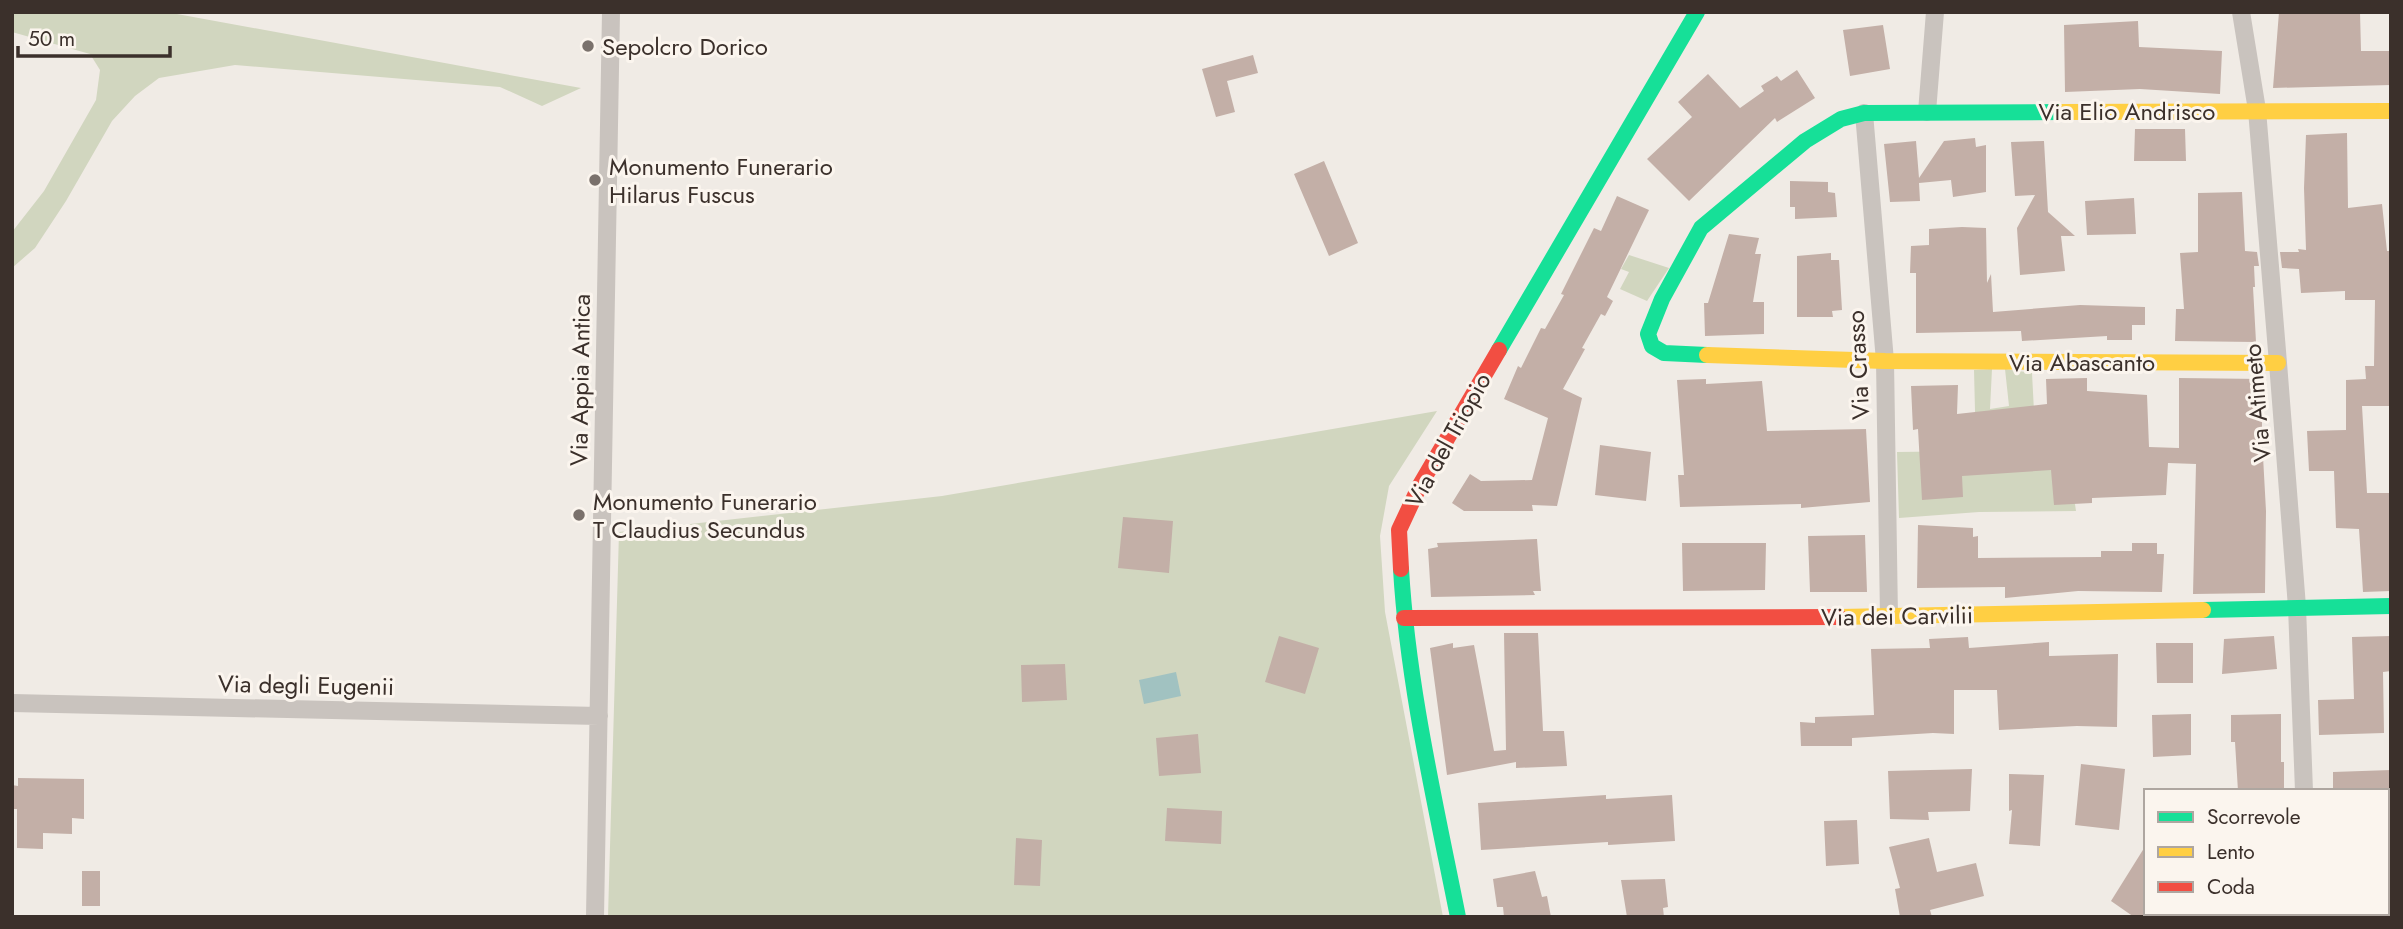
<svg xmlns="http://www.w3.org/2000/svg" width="2403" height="929" font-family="Jost,sans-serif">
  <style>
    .green { fill: #d1d6bf }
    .water { fill: #a1c2c1 }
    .building { fill: #c3afa7 }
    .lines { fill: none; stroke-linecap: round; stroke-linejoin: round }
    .street { stroke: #c9c3be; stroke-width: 18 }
    .fast { stroke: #16e098; stroke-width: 16 }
    .slow { stroke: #ffcf43; stroke-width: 16 }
    .jam { stroke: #f24e42; stroke-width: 16 }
    .poi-dot { fill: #7a716c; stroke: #fbf5ee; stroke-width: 2.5 }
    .labels { text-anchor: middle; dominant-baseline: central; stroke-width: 6; stroke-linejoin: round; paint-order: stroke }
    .poi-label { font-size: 24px; fill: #3b302b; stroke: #fbf5ee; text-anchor: start }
    .street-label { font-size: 24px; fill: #3b302b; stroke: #fbf5ee }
  </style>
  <rect width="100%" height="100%" fill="#f0ebe5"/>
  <path class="green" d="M12,12H166L581,88L542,106L500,87L235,65L159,78L135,96L112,121L66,201L35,248L12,268V232L44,191L96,100L100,70L90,54L12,32Z
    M1629,255L1669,268L1647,301L1620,289L1629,272L1621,269Z
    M1992,369L1990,409L2009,406L2005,369L2032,373L2037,469L2051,470L2075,504L2076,511L1979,512L1899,518L1897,452L1976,451L1974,370Z
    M1437,411L1389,486L1380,536L1385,612L1443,917H608L619,532L942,496Z"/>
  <path class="water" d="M1176,672L1181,696L1144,704L1139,680Z"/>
  <path class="building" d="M2279,12H2360L2361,51H2391V85L2273,88Z
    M2138,21L2139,47L2222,51L2220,94L2140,89L2065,92L2064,25Z
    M1883,25L1890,69L1850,76L1843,30Z
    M1253,55L1258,73L1227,81L1235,112L1216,117L1202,69Z
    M1797,70L1815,98L1777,122L1775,118L1689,201L1647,159L1692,117L1678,102L1708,74L1740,108L1764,91L1761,86L1777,76L1781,81Z
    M2135,129H2185L2186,161H2134Z
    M2347,133L2348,208L2382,204L2387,251H2391V406H2362L2367,493H2389L2391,591L2363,592L2359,529L2336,528L2334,471H2309L2307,431L2346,430V380L2366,379L2365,366H2374L2375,300H2345V291L2301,293L2299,269L2282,268L2280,252H2299L2298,249L2306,250L2304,188L2306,135Z
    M1975,138L1976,147L1986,145V192L1953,197L1951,180L1919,183L1920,201L1890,202L1884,144L1916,141L1919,178L1944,141Z
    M2044,141L2048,212L2075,236H2061L2065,271L2020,275L2017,228L2035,195L2015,196L2011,142Z
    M1324,161L1358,243L1329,256L1294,174Z
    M1790,181L1828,182V192L1835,193L1837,217L1795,219V207H1790Z
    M2242,192L2245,251L2257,252L2259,266H2254L2255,287H2253L2256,342L2175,341L2176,309H2184L2180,253L2198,252V193Z
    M1617,196L1649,210L1607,297L1613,301L1605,316L1601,314L1582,348L1585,349L1563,389L1582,398L1557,506L1532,505L1533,511H1464L1452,503L1470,474L1481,481L1532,480L1548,418L1504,399L1518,366L1521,368L1541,328L1545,329L1564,295L1561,294L1594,228L1601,231Z
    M2134,198L2136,234L2087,235L2085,201Z
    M1962,227L1986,228L1987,283L1991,274L1993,312L2080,305L2145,307V325H2132V340H2107V336L2022,341L2021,331L1916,333V273H1910L1911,246L1929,245V229Z
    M1729,234L1759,238L1755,254H1761L1753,302H1764V334L1705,336L1704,303H1708Z
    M1831,253V260H1839L1842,310L1832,311L1833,317H1797V256Z
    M2087,378V391L2147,395L2149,447L2179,448V378L2262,379V438L2266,511L2265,593L2193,594L2196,464L2168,463L2166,495L2092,498V503L2054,505L2051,470L1962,476L1963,497L1922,500L1918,429L1913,430L1911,386L1958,385L1957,414L2047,404L2046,379Z
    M1706,379V384L1762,381L1767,431L1866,429L1870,502L1801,508V504L1680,507L1678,475H1684L1677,380Z
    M1600,445L1651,452L1646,501L1595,495Z
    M1123,517L1173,521L1169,573L1118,568Z
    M1918,525L1973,528V537L1978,536V558L2101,557V551H2132V543H2157V554H2164L2162,592L2078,591L2005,598V587L1917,588Z
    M1865,535L1867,592H1810L1808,536Z
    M1537,539L1541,591H1533L1535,595L1431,597L1428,549L1438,547L1437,543Z
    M1682,543H1766L1765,590L1683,591Z
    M1504,633H1538L1543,731H1564L1567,766L1516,768V762L1447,775L1430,648L1453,643V648L1474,645L1494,751L1506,750Z
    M1279,636L1319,648L1305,694L1265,682Z
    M2274,636L2277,669L2222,674L2224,639Z
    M2391,636V671L2383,672L2384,733L2319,735L2318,700L2354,699L2352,637Z
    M1968,637L1969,648L2049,642V656L2118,654L2117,727L2077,726L1999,730L1997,690H1954V734L1933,733L1852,738V746H1801L1800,722L1815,723V717L1874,715L1871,649L1930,648L1929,639Z
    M2156,643H2193V683H2157Z
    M1065,664L1067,700L1022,702L1021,665Z
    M2191,714V755L2153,757L2152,715Z
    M2281,714V762H2284V791H2238L2235,742H2231V715Z
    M1198,734L1201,773L1159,776L1156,738Z
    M2081,764L2125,769L2119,830L2075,825Z
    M1972,769L1970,811L1928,812L1929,820L1890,819L1888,771Z
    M2391,770V791H2333V772Z
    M2009,774L2044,775L2040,846L2009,844L2012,810L2009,811Z
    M18,778L84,779V819L72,818V834L43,833V849L17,848V809H12V785L18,786Z
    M1606,795V799L1672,795L1675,841L1608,845V842L1481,850L1478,803Z
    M1167,808L1222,811L1221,844L1165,841Z
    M1857,820L1859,864L1826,866L1824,821Z
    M1016,838L1042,840L1040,886L1014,885Z
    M1929,838L1937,872L1976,863L1984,896L1930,910L1932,917H1900L1895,889L1900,888L1889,847Z
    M2146,845V917H2134L2111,901Z
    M82,871H100V906H82Z
    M1535,871L1542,897L1547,896L1551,917H1504L1503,907H1497L1493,879Z
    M1665,879L1668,907L1663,908L1664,917H1627L1621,880Z"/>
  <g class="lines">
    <path class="street" d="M2241,12L2257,110L2278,363L2297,607L2304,791
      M1927,112L1935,12
      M1864,113L1885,361L1889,617
      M12,703L599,716
      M595,917L611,12
      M2307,917V913"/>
    <path class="fast" d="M1499,350L1697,12
      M1707,355L1664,353L1652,346L1648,334L1662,299L1701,228L1805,141L1841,119L1864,113L2062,112
      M1401,569C1408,687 1435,801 1458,917
      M2203,610L2391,606"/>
    <path class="slow" d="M2062,112L2391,111
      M1707,355L1885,361L2278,363
      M1839,617L2203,610"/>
    <path class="jam" d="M1401,569L1399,530L1420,485L1499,350
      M1404,618L1839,617"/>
  </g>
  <g class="poi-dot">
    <circle cx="588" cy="46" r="7"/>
    <circle cx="595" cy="180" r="7"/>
    <circle cx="579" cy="515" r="7"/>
  </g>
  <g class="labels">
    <g class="poi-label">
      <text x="602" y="46">Sepolcro Dorico</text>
      <text x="609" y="166">Monumento Funerario<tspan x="609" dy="28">Hilarus Fuscus</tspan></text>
      <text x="593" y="501">Monumento Funerario<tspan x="593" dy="28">T Claudius Secundus</tspan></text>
    </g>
    <g class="street-label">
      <text x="2127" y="111">Via Elio Andrisco</text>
      <text x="2082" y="362">Via Abascanto</text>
      <text transform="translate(1858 365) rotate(-93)">Via Crasso</text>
      <text transform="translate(580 380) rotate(-89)">Via Appia Antica</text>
      <text transform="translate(2257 403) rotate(-95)">Via Atimeto</text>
      <text transform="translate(1448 440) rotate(-61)">Via del Triopio</text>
      <text transform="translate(1897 616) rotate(-1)">Via dei Carvilii</text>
      <text transform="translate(306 685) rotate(1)">Via degli Eugenii</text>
    </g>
  </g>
  <rect width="2403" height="929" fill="none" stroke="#3b302b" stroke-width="28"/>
  <rect x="2144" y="789" width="245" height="126" fill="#fbf5ee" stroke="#aea6a0" stroke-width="2"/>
  <rect x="2158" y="812" width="35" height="10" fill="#16e098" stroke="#aea6a0" stroke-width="2"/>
  <text x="2207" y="824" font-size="21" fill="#3b302b">Scorrevole</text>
  <rect x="2158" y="847" width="35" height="10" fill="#ffcf43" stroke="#aea6a0" stroke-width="2"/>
  <text x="2207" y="859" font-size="21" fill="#3b302b">Lento</text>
  <rect x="2158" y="882" width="35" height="10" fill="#f24e42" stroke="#aea6a0" stroke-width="2"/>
  <text x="2207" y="894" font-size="21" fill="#3b302b">Coda</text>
  <path d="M18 46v10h152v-10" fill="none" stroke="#3b302b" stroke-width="3.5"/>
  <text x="28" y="46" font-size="21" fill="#3b302b" stroke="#fbf5ee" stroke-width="5" paint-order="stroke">50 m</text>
</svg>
